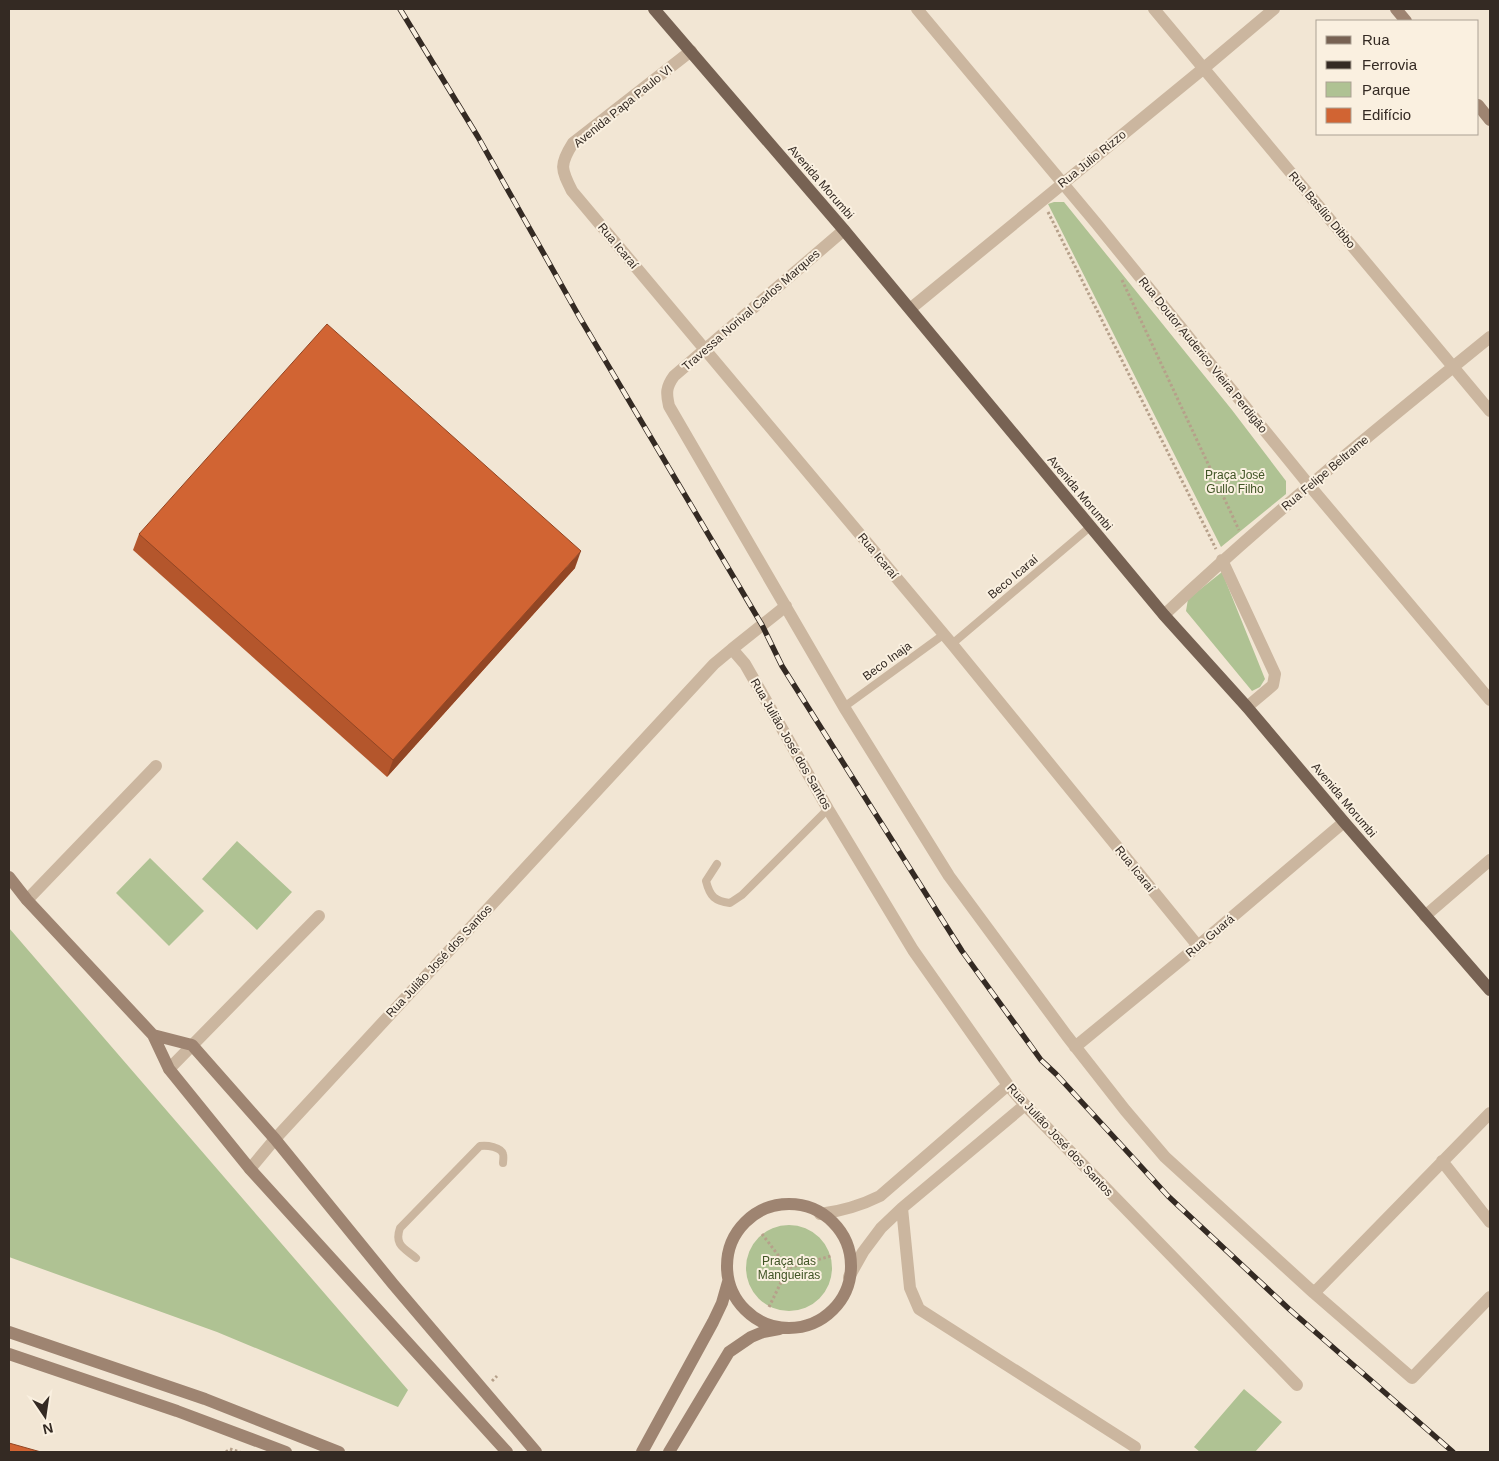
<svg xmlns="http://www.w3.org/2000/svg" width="1499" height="1461" font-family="Arial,sans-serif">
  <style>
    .green { fill: #afc293 }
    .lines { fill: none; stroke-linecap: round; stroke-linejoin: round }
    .path { stroke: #b6a08a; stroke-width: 3; stroke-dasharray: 2.5 2.5; stroke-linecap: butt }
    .lane { stroke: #cbb69f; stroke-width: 8 }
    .street { stroke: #cbb69f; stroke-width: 12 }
    .secondary { stroke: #9e8471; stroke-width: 12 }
    .primary { stroke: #776253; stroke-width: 12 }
    .rail-casing { stroke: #342a23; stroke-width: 5.5 }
    .rail { stroke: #faf0e0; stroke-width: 4; stroke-dasharray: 11; stroke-linecap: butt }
    .wall { fill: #b4562c }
    .shaded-wall { fill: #924624 }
    .building { fill: #d16433; stroke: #924624 }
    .labels { text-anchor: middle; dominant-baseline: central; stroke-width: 4; stroke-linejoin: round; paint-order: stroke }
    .street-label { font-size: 12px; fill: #342a23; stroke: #faf0e0 }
    .park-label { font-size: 12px; fill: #405425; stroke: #faf0e0 }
  </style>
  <rect width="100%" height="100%" fill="#f2e6d4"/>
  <path class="green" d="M1054,202H1064L1232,410L1286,481V494L1221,547L1048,204Z
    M1222,572L1265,679L1260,687L1252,691L1186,611L1188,599Z
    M237,841L292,892L257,930L202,879Z
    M150,858L204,911L169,946L116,893Z
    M9,928L408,1390L398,1407L217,1332L9,1257Z
    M746 1268a43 43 0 1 1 86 0a43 43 0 1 1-86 0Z
    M1244,1389L1282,1422L1255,1452H1200L1194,1447Z"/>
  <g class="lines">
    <path class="path" d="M1048,212L1216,549
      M1122,280L1239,530
      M762,1234L788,1268
      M769,1307L788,1268L831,1256
      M492,1381L497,1376
      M226,1452L230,1449L240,1452"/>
    <path class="lane" d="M952,644L1090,527
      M844,707L943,635
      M717,864L706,881C710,897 715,901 730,903L742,895L828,809
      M416,1258C404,1248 394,1245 400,1228L480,1146C487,1145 501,1147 503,1154C504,1155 503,1162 503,1163"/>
    <path class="street" d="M917,9L1096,223L1309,485L1490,700
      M1154,9L1490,411
      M691,51L573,143C559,165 561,169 572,191L952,644L1198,946
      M844,230L674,376C666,387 666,393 669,406L844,707L949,876L1067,1036L1125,1110L1165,1157L1314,1293L1412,1378L1490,1297
      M910,309L1204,68L1274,9
      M1222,560L1275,674L1273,685L1247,707
      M1164,615C1268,517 1379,427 1490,337
      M732,649L786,606
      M27,900L156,766
      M1425,916L1490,860
      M1075,1047L1198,946L1344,822
      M169,1069L319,916
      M1442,1161L1490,1222
      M250,1169L275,1139L714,664L732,649L745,664L828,809L913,950L1008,1085L1025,1105L1297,1385
      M902,1208L910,1288L919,1309L1135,1447
      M820,1214C842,1211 860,1206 880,1196L1008,1085
      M849,1277L863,1252L881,1228L902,1208L1025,1105
      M1314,1293L1490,1113"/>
    <path class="secondary" d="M1396,9L1406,21
      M1478,105L1490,120
      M9,877L27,900L153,1035L169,1069L250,1169L507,1452
      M153,1035L192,1045L275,1139L393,1284L536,1452
      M727 1266a62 62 0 1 1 124 0a62 62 0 1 1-124 0Z
      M9,1332L205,1399L339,1452
      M9,1354L177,1411L286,1452
      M642,1452L713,1322L722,1303L728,1282
      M669,1452L729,1352L751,1337L763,1332L779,1329"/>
    <path class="primary" d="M654,9L844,230L1164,615L1247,707L1344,822L1490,990"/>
    <g class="rail-casing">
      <path id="rail" d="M400,9L478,137L580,318L762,625L782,666L962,951L1041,1060L1056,1074L1168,1196L1289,1309L1453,1452"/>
    </g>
    <use href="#rail" class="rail"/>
  </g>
  <path class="wall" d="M139,534L575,568L387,777L133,550Z"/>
  <path class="shaded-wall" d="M581,551L575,568L387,777L393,760Z"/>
  <path class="building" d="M327,324L581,551L393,760L139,534Z
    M9,1443L41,1452H9Z"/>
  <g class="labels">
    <g class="street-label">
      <text transform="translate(623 106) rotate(-39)">Avenida Papa Paulo VI</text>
      <text transform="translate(1092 159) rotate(-39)">Rua Julio Rizzo</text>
      <text transform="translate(821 182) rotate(49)">Avenida Morumbi</text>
      <text transform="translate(1322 210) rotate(50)">Rua Basílio Dibbo</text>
      <text transform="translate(618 246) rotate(50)">Rua Icaraí</text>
      <text transform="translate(751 310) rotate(-41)">Travessa Norival Carlos Marques</text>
      <text transform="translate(1203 355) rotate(51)">Rua Doutor Auderico Vieira Perdigão</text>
      <text transform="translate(1325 473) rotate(-40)">Rua Felipe Beltrame</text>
      <text transform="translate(1080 493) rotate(50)">Avenida Morumbi</text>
      <text transform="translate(878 556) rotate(50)">Rua Icaraí</text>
      <text transform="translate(1013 577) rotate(-40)">Beco Icaraí</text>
      <text transform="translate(887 661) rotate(-36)">Beco Inaja</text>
      <text transform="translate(791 744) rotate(60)">Rua Julião José dos Santos</text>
      <text transform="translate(1344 800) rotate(50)">Avenida Morumbi</text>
      <text transform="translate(1135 869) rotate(51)">Rua Icaraí</text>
      <text transform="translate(1210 936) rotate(-40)">Rua Guará</text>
      <text transform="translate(439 961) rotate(-47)">Rua Julião José dos Santos</text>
      <text transform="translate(1060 1140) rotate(47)">Rua Julião José dos Santos</text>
    </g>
    <g class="park-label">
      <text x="1235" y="475">Praça José<tspan x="1235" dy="14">Gullo Filho</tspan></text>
      <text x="789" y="1261">Praça das<tspan x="789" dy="14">Mangueiras</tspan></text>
    </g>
  </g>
  <rect width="1499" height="1461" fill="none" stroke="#342a23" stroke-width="20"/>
  <rect x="1316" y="20" width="162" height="115" fill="#faf0e0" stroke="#aba194"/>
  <rect x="1326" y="36" width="25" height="8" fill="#776253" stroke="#aba194"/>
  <text x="1362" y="45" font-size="15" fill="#342a23">Rua</text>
  <rect x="1326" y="61" width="25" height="8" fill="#342a23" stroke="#aba194"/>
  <text x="1362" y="70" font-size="15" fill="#342a23">Ferrovia</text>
  <rect x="1326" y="82" width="25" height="15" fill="#afc293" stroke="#aba194"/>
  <text x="1362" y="95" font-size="15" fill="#342a23">Parque</text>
  <rect x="1326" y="108" width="25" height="15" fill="#d16433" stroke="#aba194"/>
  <text x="1362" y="120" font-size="15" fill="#342a23">Edifício</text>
  <g transform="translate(45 1416) rotate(167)" stroke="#faf0e0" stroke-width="4" paint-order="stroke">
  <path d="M0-4L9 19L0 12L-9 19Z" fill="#342a23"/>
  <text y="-8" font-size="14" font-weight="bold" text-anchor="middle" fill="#342a23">N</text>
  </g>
</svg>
